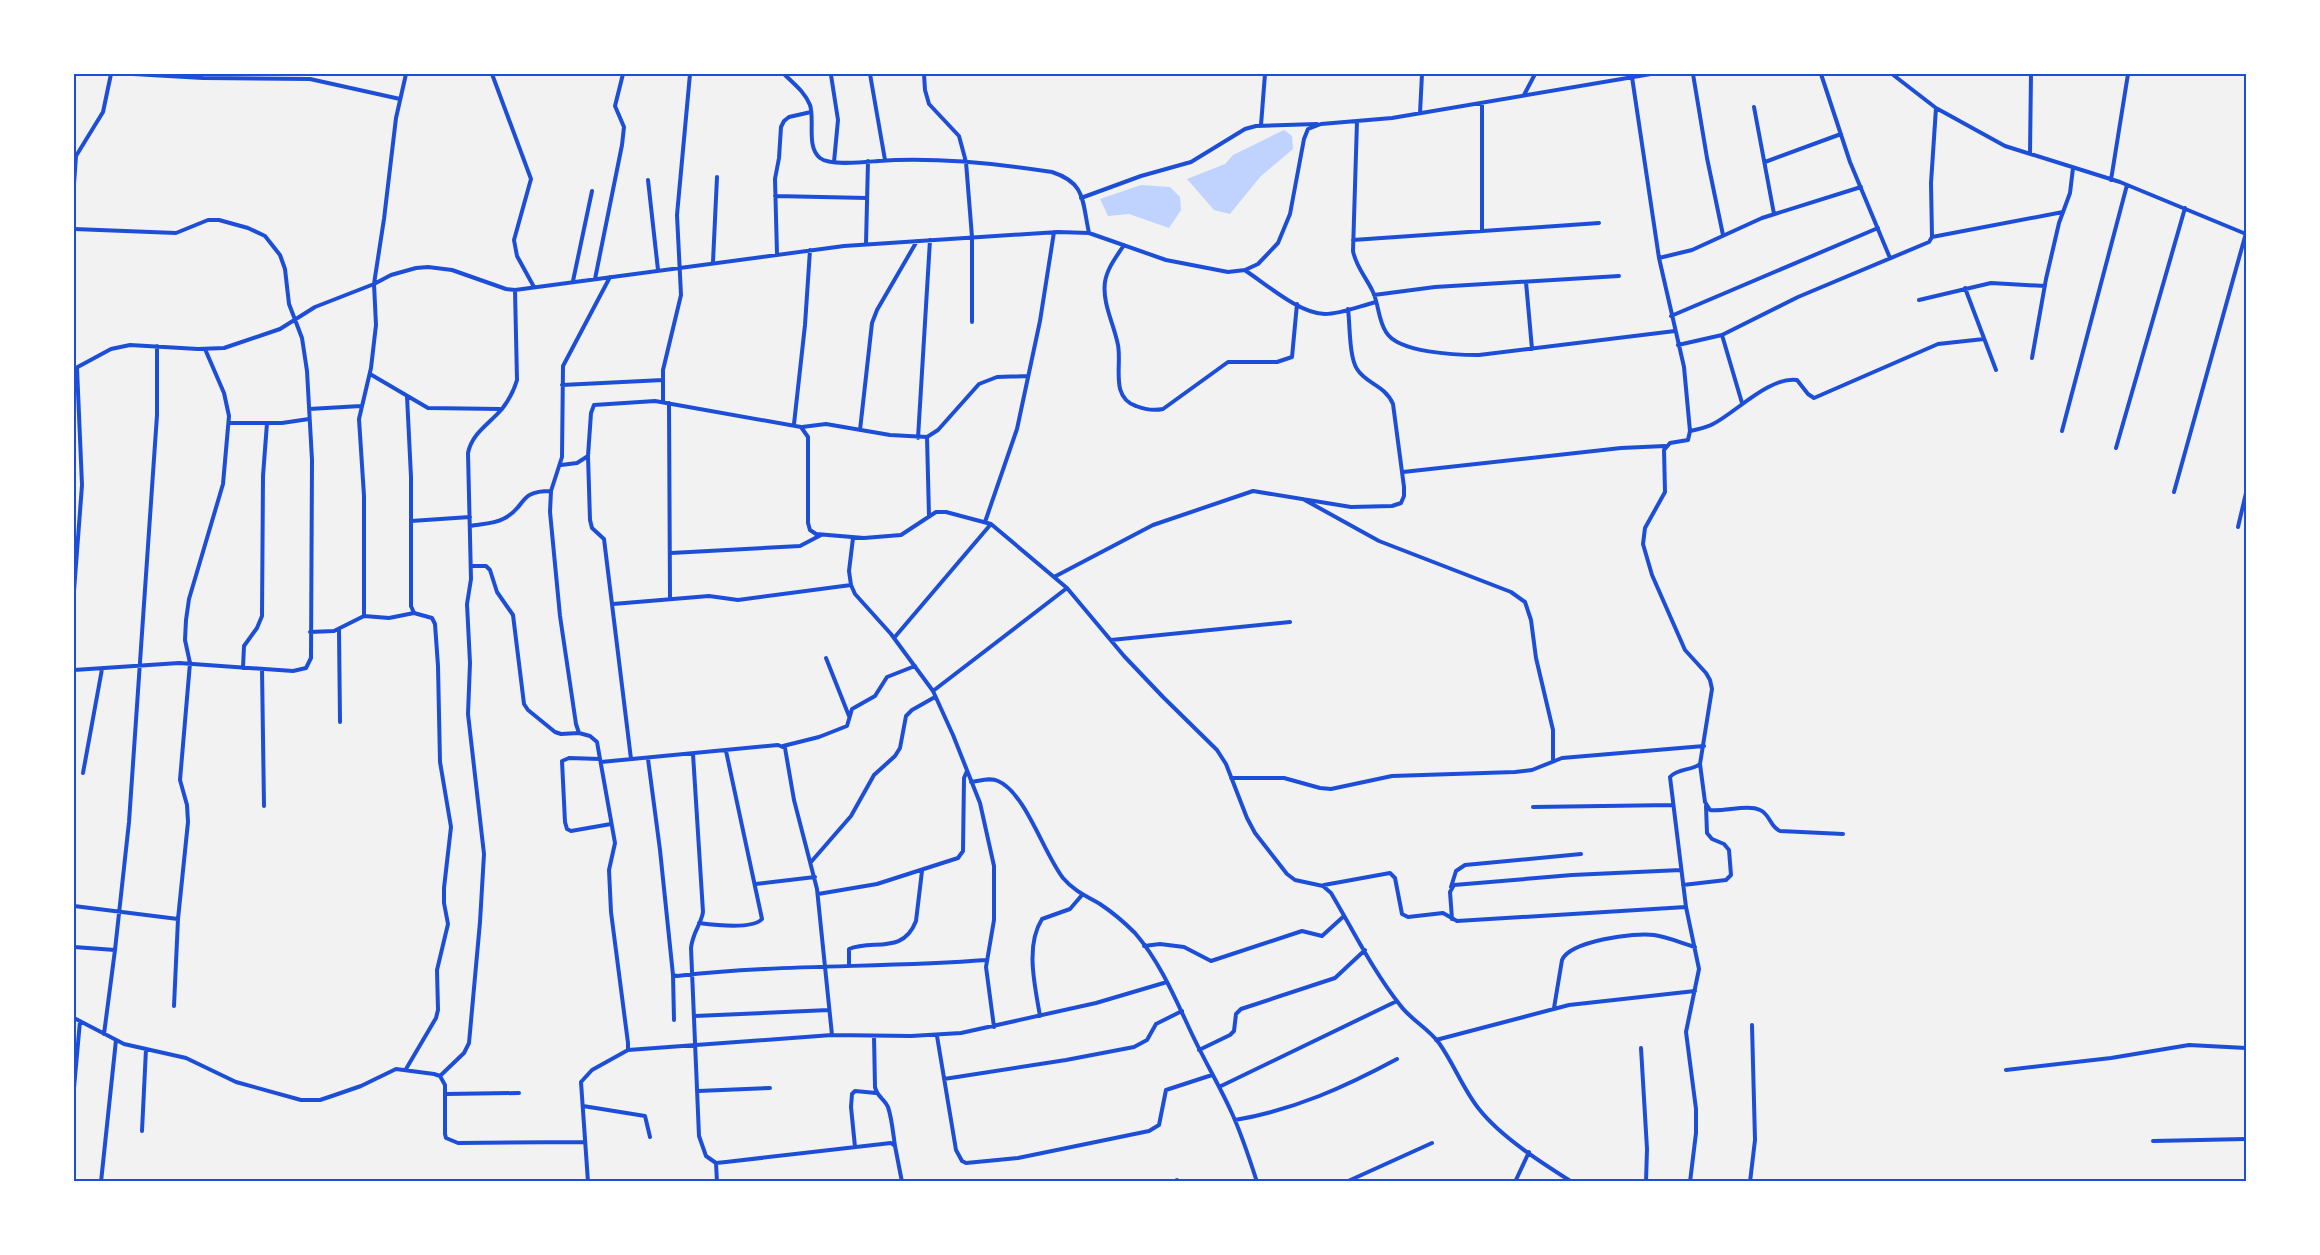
<svg xmlns="http://www.w3.org/2000/svg" width="2320" height="1255" font-family="'PT Sans',sans-serif">
  <style>
    .water { fill: #bfd3fe }
    .lines { fill: none; stroke-linecap: round; stroke-linejoin: round }
    .minor { stroke: #1d4ed8; stroke-width: 4 }
    .neatline { fill: none; stroke: #1d4ed8; stroke-width: 2 }
  </style>
  <rect width="100%" height="100%" fill="#f2f2f2"/>
  <path class="water" d="M1284,130L1292,136L1293,149L1260,177L1230,214L1214,210L1187,179L1225,164L1233,155Z
    M1141,185L1170,187L1180,197L1181,210L1169,228L1129,214L1108,216L1100,199Z"/>
  <g class="lines">
    <path class="minor" d="M133,74L203,78L310,79L400,99
      M492,74L531,179L514,240L517,256L534,287
      M784,74C793,83 805,92 810,105C815,120 806,147 820,158C830,166 865,162 878,161C936,157 994,163 1052,172C1086,183 1082,201 1089,233
      M870,74L885,160
      M924,74L925,90L929,104L959,136L966,162L972,237V322
      M1693,74L1707,158L1723,235
      M1821,74L1850,162L1890,258
      M1892,74L1936,108L2005,146L2120,182L2246,234
      M831,75L838,120L834,162
      M1632,77L1659,258L1684,367L1690,431L1688,440L1670,443L1664,450L1665,492L1645,528L1643,544L1652,575L1685,650L1706,673L1710,680L1712,689L1700,764C1691,771 1678,768 1670,777L1686,907L1699,969L1686,1032L1696,1109V1133L1690,1182
      M1524,95L1535,74
      M1482,103V230
      M1754,107L1774,214
      M1420,113L1422,74
      M1357,121L1353,251C1356,267 1366,277 1373,292C1379,305 1378,320 1386,332C1398,353 1457,355 1479,355L1675,331
      M1261,125L1265,74
      M2030,154L2031,74
      M1765,162L1841,134
      M648,180L658,270
      M2111,180L2128,74
      M74,184L76,156L103,112L111,74
      M775,196L867,198
      M1081,198L1141,176L1191,162L1245,129L1256,126L1317,124
      M74,229L176,233L208,220H219L248,228L265,236L280,255L285,269L289,304L302,338L307,371L312,460L311,658L306,668L293,671L179,663L74,670
      M1932,237L2063,212
      M1353,240L1599,223
      M866,244L868,161
      M1124,245C1117,256 1107,268 1105,282C1102,303 1114,324 1118,345C1122,366 1110,397 1136,406C1146,410 1153,411 1163,409L1228,362H1277L1292,357L1297,304
      M777,254L775,179L779,158L781,127L784,121L789,117L811,112
      M1659,258L1692,250L1762,218L1861,187
      M713,262L717,177
      M1246,271C1266,284 1300,314 1325,314C1341,314 1360,306 1376,302
      M595,279L622,145L624,127L615,106L623,74
      M573,281L592,191
      M1526,282L1532,349
      M1965,288L1996,370
      M1374,295L1435,287L1619,276
      M1919,300L1991,283L2045,286
      M1671,316L1878,228
      M1722,335L1742,403
      M1678,345L1722,335L1798,297L1929,242L1932,237L1931,183L1936,108
      M2032,358L2046,279L2059,223L2070,193L2073,168
      M74,369L111,349L130,345L198,349L224,348L280,329L315,307L374,284L391,275L416,268L428,267L452,270L506,289L515,290L844,246L1058,232L1089,233L1166,260L1228,272L1245,270L1258,264L1278,243L1290,214L1304,139L1308,129L1321,124L1392,118L1651,74
      M370,374L428,408L500,409
      M562,385L663,380
      M663,402V370L681,295L677,215L690,74
      M669,403L670,598
      M309,409L361,406
      M229,423H282L309,419
      M794,424L805,325L810,250
      M802,427L826,424L890,435L927,437L938,430L979,384L997,377L1028,376
      M860,430L872,323L877,310L917,241
      M1690,431C1698,429 1706,428 1713,424C1735,413 1770,376 1797,380L1808,394L1814,398L1938,344L1984,339
      M2062,431L2127,185
      M927,437L929,516
      M918,438L930,240
      M2116,448L2185,208
      M588,456L590,520L592,528L604,539L631,759
      M561,465L577,463L588,456L591,413L594,405L655,401L801,427L808,437V523L810,530L816,534L864,538L901,535L936,512H946L991,524L1067,588L1124,656L1163,697L1217,750L1226,764L1247,818L1255,833L1287,874L1295,880L1323,886L1331,893C1353,930 1373,971 1400,1005C1411,1020 1428,1028 1439,1043C1454,1064 1463,1089 1479,1109C1501,1137 1542,1163 1572,1182
      M1403,472L1621,448L1665,446
      M2174,492L2246,233
      M1303,499L1379,541L1511,592L1525,602L1531,620L1536,658L1553,730V760
      M411,521L470,517
      M985,522L1017,429L1040,321L1054,232
      M470,526C480,524 494,524 503,519C528,507 516,491 551,491
      M2238,527L2246,493
      M853,538L849,571L851,585L855,594L891,634L933,691L953,735L980,803L994,866V920L986,967L994,1027
      M671,553L800,546L821,535
      M471,566H486L490,570L497,592L513,615L524,704L528,710L555,732L561,734L579,733
      M1054,577L1153,525L1253,491L1351,507L1392,506L1401,503L1404,496V487L1393,404C1385,385 1366,384 1357,369C1349,357 1350,324 1348,309
      M74,591L82,485L77,368
      M613,604L709,596L738,600L851,585
      M364,616V496L359,419L371,368L376,325L374,284L384,219L396,118L406,74
      M339,630L340,722
      M310,632L334,631L364,616L389,618L414,613
      M894,638L991,524
      M1111,640L1290,622
      M826,658L849,716
      M243,668L244,646L257,628L262,616L263,476L267,423
      M262,669L264,806
      M933,691L1067,588
      M783,746L819,737L847,726L852,709L875,696L887,677L915,666
      M693,754L703,912C701,925 693,931 691,948L699,1136L706,1156L716,1163L726,1162L891,1143L895,1146L902,1182
      M600,759L569,758L562,761L565,822L567,829L571,831L611,824
      M648,759L660,850L673,975L677,976C779,964 883,968 986,960
      M601,762L778,745L785,748L794,800L817,889L832,1035
      M1700,764L1705,802L1710,810C1724,812 1748,804 1760,810C1770,814 1770,827 1780,831L1843,834
      M83,773L102,669
      M1231,778H1284L1320,788L1331,789L1392,776L1515,772L1532,770L1562,758L1704,746
      M971,782C980,781 990,777 998,781C1025,792 1044,854 1063,878C1074,891 1086,896 1100,904C1112,912 1125,923 1135,933C1160,962 1175,998 1191,1032C1203,1058 1218,1083 1230,1109C1241,1132 1249,1157 1257,1182
      M1533,807L1673,805
      M811,862L851,816L874,775L895,756L900,748L906,716L912,710L935,697
      M756,884L815,877
      M1324,885L1390,873L1395,878L1402,914L1408,917L1443,913L1457,921L1686,907
      M1683,885L1726,880L1731,875L1729,850L1724,844L1712,839L1707,833L1706,806
      M1451,887L1456,871L1465,865L1581,854
      M818,894L877,884L958,858L963,851L964,778L967,771
      M74,906L178,919
      M1452,919L1450,892L1454,885L1572,875L1681,870
      M699,923C714,925 752,930 762,919L726,751
      M1144,946L1160,944L1184,947L1211,961L1302,931L1322,936L1344,916
      M74,947L115,950
      M849,965V949C873,939 903,955 916,921L922,871
      M673,975L674,1020
      M174,1006L178,919L188,822L187,805L180,780L190,663L185,640L186,620L189,599L223,484L229,416L224,393L205,349
      M1554,1008L1562,960C1570,941 1635,932 1654,935C1668,937 1681,943 1695,947
      M695,1016L829,1010
      M1040,1016C1035,986 1025,946 1042,919L1070,909L1082,895
      M74,1018L124,1044L186,1058L236,1082L301,1100H320L332,1096L361,1086L396,1069L434,1074L440,1076L445,1085V1134L446,1138L458,1143L585,1142
      M104,1034L115,950L129,822L157,415V346
      M874,1036L875,1087C877,1097 884,1098 888,1107C892,1119 893,1133 895,1146
      M937,1036L956,1150L962,1161L966,1163L1018,1158L1149,1131L1159,1125L1166,1090L1212,1075
      M1436,1040L1569,1005L1695,991
      M1641,1048L1647,1149L1646,1182
      M628,1050L832,1035L911,1036L961,1033L1096,1003L1167,982
      M1199,1050L1230,1035L1234,1031L1236,1014L1241,1009L1335,978L1365,950
      M406,1069L436,1018L438,1010L437,970L448,924L444,903V888L451,827L440,762L438,666L435,624L432,618L414,613L411,606V477L407,396
      M2006,1070L2111,1058L2189,1045L2246,1048
      M440,1076L464,1053L469,1043L480,922L484,854L468,714L470,663L467,604L471,579L468,453C472,433 489,424 502,409C509,400 514,390 517,380L515,290
      M944,1079L1066,1060L1134,1047L1147,1040L1156,1024L1182,1011
      M1219,1087L1397,1001
      M74,1088L80,1021
      M698,1091L770,1088
      M446,1094L519,1093
      M583,1106L645,1116L650,1137
      M1235,1120C1294,1110 1345,1087 1397,1059
      M142,1131L146,1049
      M2153,1141L2246,1139
      M855,1147L851,1107L852,1094L855,1091L876,1093
      M716,1163L717,1182
      M101,1182L116,1040
      M588,1182L581,1082L592,1070L628,1050V1043L611,912L609,870L615,843L597,742L590,736L579,733L576,724L560,616L550,512L551,491L562,457L563,366L610,277
      M1173,1182L1177,1180
      M1346,1182L1432,1143
      M1515,1182L1529,1152
      M1750,1182L1755,1140L1752,1025"/>
  </g>
  <rect width="2320" height="1255" fill="none" stroke="#ffffff" stroke-width="150"/>
  <rect x="75" y="75" width="2170" height="1105" class="neatline"/>
</svg>
